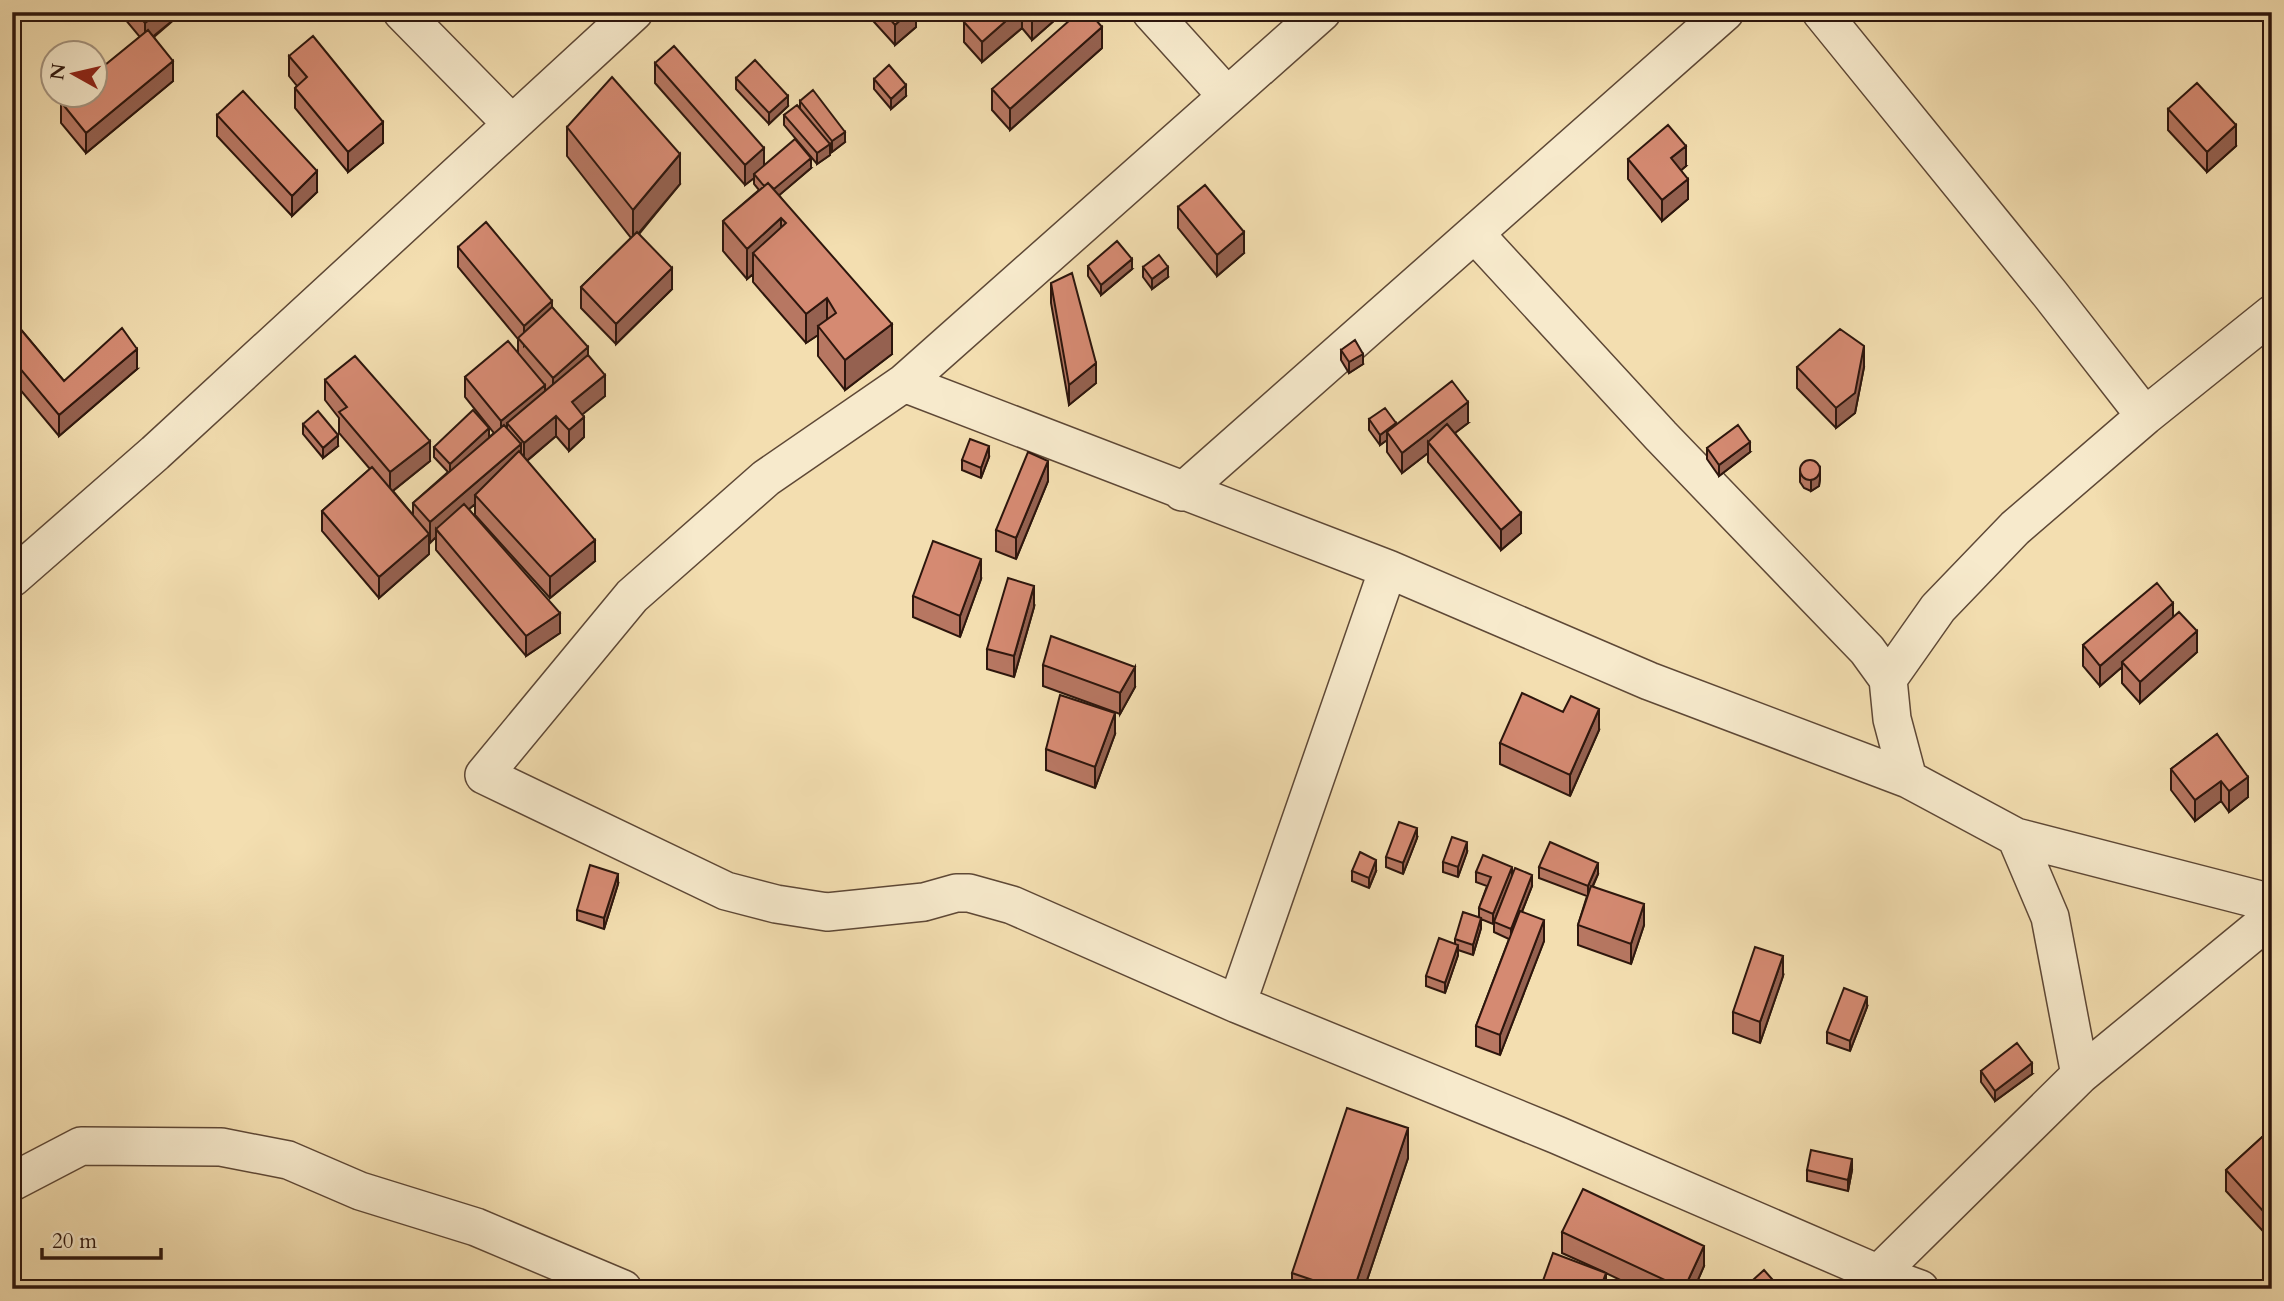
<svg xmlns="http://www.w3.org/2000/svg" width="2284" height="1301" font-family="Cardo,serif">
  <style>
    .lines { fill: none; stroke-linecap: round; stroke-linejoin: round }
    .street-casing { stroke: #5e4836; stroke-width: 40 }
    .street { stroke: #f7eacc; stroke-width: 37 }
    .wall { fill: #b77762; stroke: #2d160d; stroke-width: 2 }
    .shaded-wall { fill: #956150; stroke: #2d160d; stroke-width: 2 }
    .building { fill: #d58a72; stroke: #2d160d; stroke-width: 2 }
  </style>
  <rect width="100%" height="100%" fill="#f3deb0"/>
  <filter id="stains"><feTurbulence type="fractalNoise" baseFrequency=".00286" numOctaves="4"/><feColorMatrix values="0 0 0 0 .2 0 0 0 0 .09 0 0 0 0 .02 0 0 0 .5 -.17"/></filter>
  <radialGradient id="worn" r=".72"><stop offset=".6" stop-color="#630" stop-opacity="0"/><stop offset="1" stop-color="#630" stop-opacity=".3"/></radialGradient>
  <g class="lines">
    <g class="street-casing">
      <path id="street" d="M402,12L511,123
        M1151,12L1227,96
        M1322,12L904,383L766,478L632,596L484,775L726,891L776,904L827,912L924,902L956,893H969L1012,905L1237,1004L1557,1135L1879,1274L1920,1289
        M1821,12L2050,294L2145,416
        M1476,235L1661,436L1867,650L1888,679L1892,719L1908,779
        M904,383L1388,569L1649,681L1908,779L2016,837L2272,903
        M1182,492L1725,12
        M12,578L155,453L634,12
        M1888,679L1938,608L2015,528L2145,416L2272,314
        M2016,837L2050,917L2080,1075
        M1237,1004L1388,569
        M12,1182L81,1146L221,1147L288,1160L360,1191L476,1227L623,1289
        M1864,1288L2080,1075L2272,917"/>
    </g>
    <use href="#street" class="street"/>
  </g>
  <path class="wall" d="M124,12H183L154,37L173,81L86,153L61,123V102L140,37L124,18Z
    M865,12H916V27L895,45Z
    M976,12H1064L1032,40L1022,28L982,62L964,42V22Z
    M1102,48L1010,130L992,110V89Z
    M289,56L383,143L348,172L295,108V88L297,86L289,76Z
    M655,63L764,165L811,168L779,195L892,354L845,390L818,356V335L806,343L753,282V274L747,279L723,251V221L759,190L754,184V178L745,185L655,83Z
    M736,78L788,106L769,124L736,89Z
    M874,79L906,96L891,109L874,89Z
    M800,101L845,142L832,152L830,150V155L817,164L784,125V115L800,109Z
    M2168,109L2236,146L2207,172L2168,130Z
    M217,115L317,192L292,216L217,136Z
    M567,127L680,184L639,234L672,289L616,344L581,308V287L631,238L567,156Z
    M1628,159L1686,166L1681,170L1688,199L1662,221L1628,179Z
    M1178,207L1244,253L1217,276L1178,228Z
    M458,247L552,307L588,356L605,396L582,414L584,437L569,451L556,436L527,461L595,561L550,598L475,515V504L469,509L560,633L526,656L436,550V537L429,543V554L379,598L322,531V511L370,469L339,433V418L325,400V380L430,461L393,491L413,515V503L448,472L434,457V447L489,437L494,433L465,397V377L518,353V339L458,267Z
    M1088,266L1132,269L1101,295L1088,276Z
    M1143,267L1168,277L1152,289L1143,277Z
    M1051,283L1096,383L1069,405L1051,303Z
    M12,319L64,381L137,369L59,436L12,380Z
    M1341,350L1363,364L1349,373L1341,360Z
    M1797,367H1864L1855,413L1836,428L1797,388Z
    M1369,419L1396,425L1468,423L1455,433L1521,533L1501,550L1428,462V453L1402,473L1387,452V440L1380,445L1369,430Z
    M303,424L338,446L323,458L303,434Z
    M1707,448L1750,452L1719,476L1707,459Z
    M989,457L981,478L962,470V460Z
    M1800,471L1820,479L1819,486L1811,491L1804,488L1800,482Z
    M1048,481L1016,559L996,551V530Z
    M981,579L960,637L913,617V596Z
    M1034,607L1014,677L987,669V649Z
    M2173,617L2197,652L2140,703L2122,683V667L2100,686L2083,666V645Z
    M1043,665L1135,687L1120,714L1043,686Z
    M1599,730L1570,796L1500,764V743Z
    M1115,734L1095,788L1046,770V749Z
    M2217,734L2248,797L2229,812L2221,801L2195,821L2171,790V769Z
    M1417,838L1403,874L1386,867V857Z
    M1467,852L1458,877L1443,872V862Z
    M1539,867L1598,874L1593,886L1644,925L1631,964L1578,945V925L1587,896L1539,878Z
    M1352,871H1376L1369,888L1352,881Z
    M1476,872L1512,877L1532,886L1522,912L1544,941L1500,1055L1476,1046V1026L1509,939L1494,932V922L1493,924L1481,919V928L1473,955L1458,950V955L1445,993L1426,986V976L1455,944V939L1479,917V908L1487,886L1476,882Z
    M618,884L604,929L577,920V910Z
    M1783,976L1760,1043L1733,1033V1012Z
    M1867,1007L1850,1051L1827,1043V1032Z
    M1981,1071L2032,1074L1995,1101L1981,1082Z
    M2272,1128V1241L2226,1191V1170Z
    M1408,1158L1364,1289H1292V1273Z
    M1807,1170H1852L1848,1191L1807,1181Z
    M1562,1232L1704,1266L1694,1289H1639L1606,1273V1289L1604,1272L1562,1253Z"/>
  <path class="shaded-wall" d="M12,12H21L12,19Z
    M158,12H183L145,43V23Z
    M909,12H916V27L895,45V25Z
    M1016,12H1022V28L982,62V42Z
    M1040,12H1064L1032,40V19Z
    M1102,27V48L1010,130V109Z
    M173,61V81L86,153V133Z
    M906,85V96L891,109V99Z
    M788,96V106L769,124V113Z
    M383,122V143L348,172V152Z
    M2236,125V146L2207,172V152Z
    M845,132V142L832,152V141Z
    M830,144V155L817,164V153Z
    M1686,146V166L1671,179V158Z
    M764,148V169L754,174V178L745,185V165Z
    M680,154V184L633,240V210Z
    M811,158V168L770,203V192Z
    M317,171V192L292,216V196Z
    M1688,179V199L1662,221V200Z
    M781,218V248L753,253V274L747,279V249Z
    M1244,232V253L1217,276V255Z
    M1132,259V269L1101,295V285Z
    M1168,267V277L1152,289V279Z
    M672,268V289L616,344V324Z
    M827,298V328L818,326V335L806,343V314Z
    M552,301V322L524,346V326Z
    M892,324V354L845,390V360Z
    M1864,346V367L1855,413L1836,428V408Z
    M588,347V367L553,398V378Z
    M137,349V369L59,436V415Z
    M1363,354V364L1349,373V362Z
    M1096,363V383L1069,405V385Z
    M605,375V396L572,423V402Z
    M545,385V406L507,423V437L501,441V421Z
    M1468,402V423L1434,449L1428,442V453L1402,473V453Z
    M556,416V436L524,463V443Z
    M584,417V437L569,451V430Z
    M1396,423V434L1387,432V440L1380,445V435Z
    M489,428V438L450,475V464Z
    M338,435V446L323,458V448Z
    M430,441V461L390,493V472Z
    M1750,442V452L1719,476V465Z
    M521,444V465L475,495V504L440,534L436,529V537L430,543V522Z
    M989,446V457L981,478V468Z
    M1048,461V481L1016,559V538Z
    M1820,468V479L1819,486L1811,491V480Z
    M1521,513V533L1501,550V530Z
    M429,534V554L379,598V577Z
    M595,540V561L550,598V577Z
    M981,559V579L960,637V616Z
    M1034,586V607L1014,677V656Z
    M2173,603V623L2122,662V667L2100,686V666Z
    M560,613V633L526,656V636Z
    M2197,631V652L2140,703V682Z
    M1135,667V687L1120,714V693Z
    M1599,709V730L1570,796V775Z
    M1115,713V734L1095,788V767Z
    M2248,777V797L2229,812V791Z
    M2221,781V801L2195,821V800Z
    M1417,828V838L1403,874V863Z
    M1467,842V852L1458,877V867Z
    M1376,860V871L1369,888V878Z
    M1598,863V874L1588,896V886Z
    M1512,867V877L1493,924V914Z
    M618,874V884L604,929V918Z
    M1532,875V886L1511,939V929Z
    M1644,904V925L1631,964V944Z
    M1481,918V928L1473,955V945Z
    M1544,920V941L1500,1055V1035Z
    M1458,945V955L1445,993V983Z
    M1783,956V976L1760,1043V1022Z
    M1867,997V1007L1850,1051V1041Z
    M2032,1063V1074L1995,1101V1091Z
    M1408,1128V1158L1364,1289H1354Z
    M1852,1159V1170L1848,1191V1180Z
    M1704,1246V1266L1694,1289H1684Z
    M1606,1273V1289H1600Z"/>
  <path class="building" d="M136,12H158L145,23Z
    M884,12H909L895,25Z
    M976,12H1016L982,42L964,22Z
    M1026,12H1040L1032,19Z
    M1079,12H1089L1102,27L1010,109L992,89Z
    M148,30L173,61L86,133L61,102L70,94H94V74Z
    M313,36L383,122L348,152L295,88L307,77L289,56Z
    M674,46L764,148L745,165L655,63Z
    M755,60L788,96L769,113L736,78Z
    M889,65L906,85L891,99L874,79Z
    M612,77L680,154L633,210L567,127Z
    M2197,83L2236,125L2207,152L2168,109Z
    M813,90L845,132L832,141L800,101Z
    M243,91L317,171L292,196L217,115Z
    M797,105L830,144L817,153L784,115Z
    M1668,125L1686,146L1671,158L1688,179L1662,200L1628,159Z
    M795,139L811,158L774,189L768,183L764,186L754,174Z
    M768,183L892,324L845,360L818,326L836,313L827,298L806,314L753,253L786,223L781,218L747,249L723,221Z
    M1205,185L1244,232L1217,255L1178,207Z
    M486,222L552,301L524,326L458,247Z
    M637,232L672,268L616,324L581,287Z
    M1117,241L1132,259L1101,285L1088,266Z
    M1159,255L1168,267L1152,279L1143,267Z
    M1072,273L1096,363L1069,385L1051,283Z
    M552,307L588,347L553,378L518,338Z
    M12,319L64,381L122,328L137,349L59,415L12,359Z
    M1840,329L1864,346L1855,393L1836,408L1797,367Z
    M1355,340L1363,354L1349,362L1341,350Z
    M508,341L545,385L501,421L465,377Z
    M588,355L605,375L572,402L584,417L569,430L556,416L524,443L507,423Z
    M355,356L430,441L390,472L339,412L347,407L325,380Z
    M1452,381L1468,402L1402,453L1387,432Z
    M1385,408L1396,423L1380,435L1369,419Z
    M473,410L489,428L450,464L434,447Z
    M318,411L338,435L323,448L303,424Z
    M1447,424L1521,513L1501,530L1428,442Z
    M504,425L521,444L430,522L413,503Z
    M1738,425L1750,442L1719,465L1707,448Z
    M970,439L989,446L981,468L962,460Z
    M519,451L595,540L550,577L475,495Z
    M1028,452L1048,461L1016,538L996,530Z
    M1800 470a10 10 0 1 1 20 0a10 10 0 1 1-20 0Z
    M372,467L429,534L379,577L322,511Z
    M464,504L560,613L526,636L436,529Z
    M933,541L981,559L960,616L913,596Z
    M1008,578L1034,586L1014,656L987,649Z
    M2157,583L2173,603L2100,666L2083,645Z
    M2179,612L2197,631L2140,682L2122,662Z
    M1051,636L1135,667L1120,693L1043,665Z
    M1522,693L1563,712L1571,696L1599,709L1570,775L1500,743Z
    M1060,695L1115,713L1095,767L1046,749Z
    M2217,734L2248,777L2229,791L2221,781L2195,800L2171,769Z
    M1399,822L1417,828L1403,863L1386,857Z
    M1452,837L1467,842L1458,867L1443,862Z
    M1550,842L1598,863L1588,886L1539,867Z
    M1360,852L1376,860L1369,878L1352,871Z
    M1483,855L1512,867L1493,914L1479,908L1491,877L1476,872Z
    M590,865L618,874L604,918L577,910Z
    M1515,868L1532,875L1511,929L1494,922Z
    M1591,886L1644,904L1631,944L1578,925Z
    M1520,911L1544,920L1500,1035L1476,1026Z
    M1463,912L1481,918L1473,945L1455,939Z
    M1439,938L1458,945L1445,983L1426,976Z
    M1755,947L1783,956L1760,1022L1733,1012Z
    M1844,988L1867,997L1850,1041L1827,1032Z
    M2017,1043L2032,1063L1995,1091L1981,1071Z
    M1347,1108L1408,1128L1354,1289H1339L1292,1273Z
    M2272,1128V1221L2226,1170Z
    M1811,1150L1852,1159L1848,1180L1807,1170Z
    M1583,1189L1704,1246L1684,1289L1562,1232Z
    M1553,1253L1606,1273L1600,1289H1540Z
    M1764,1270L1781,1289H1743Z"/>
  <rect width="2284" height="1301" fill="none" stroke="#f3deb0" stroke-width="42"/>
  <rect x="14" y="14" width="2256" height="1273" fill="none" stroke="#2d160d" stroke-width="3.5"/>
  <rect x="21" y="21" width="2242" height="1259" fill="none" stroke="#2d160d" stroke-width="2"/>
  <g transform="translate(74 74) rotate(278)"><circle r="33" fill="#f7eacc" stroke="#a69580" stroke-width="2"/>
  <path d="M0-5L12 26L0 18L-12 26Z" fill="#8f2418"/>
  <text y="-10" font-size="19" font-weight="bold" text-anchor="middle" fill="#2d160d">N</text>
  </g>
  <path d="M42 1248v10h119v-10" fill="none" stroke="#2d160d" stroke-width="3.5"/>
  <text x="52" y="1248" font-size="21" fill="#2d160d" stroke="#f7eacc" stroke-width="5" paint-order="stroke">20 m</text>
  <rect width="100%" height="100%" filter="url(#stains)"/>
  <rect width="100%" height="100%" fill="url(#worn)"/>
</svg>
